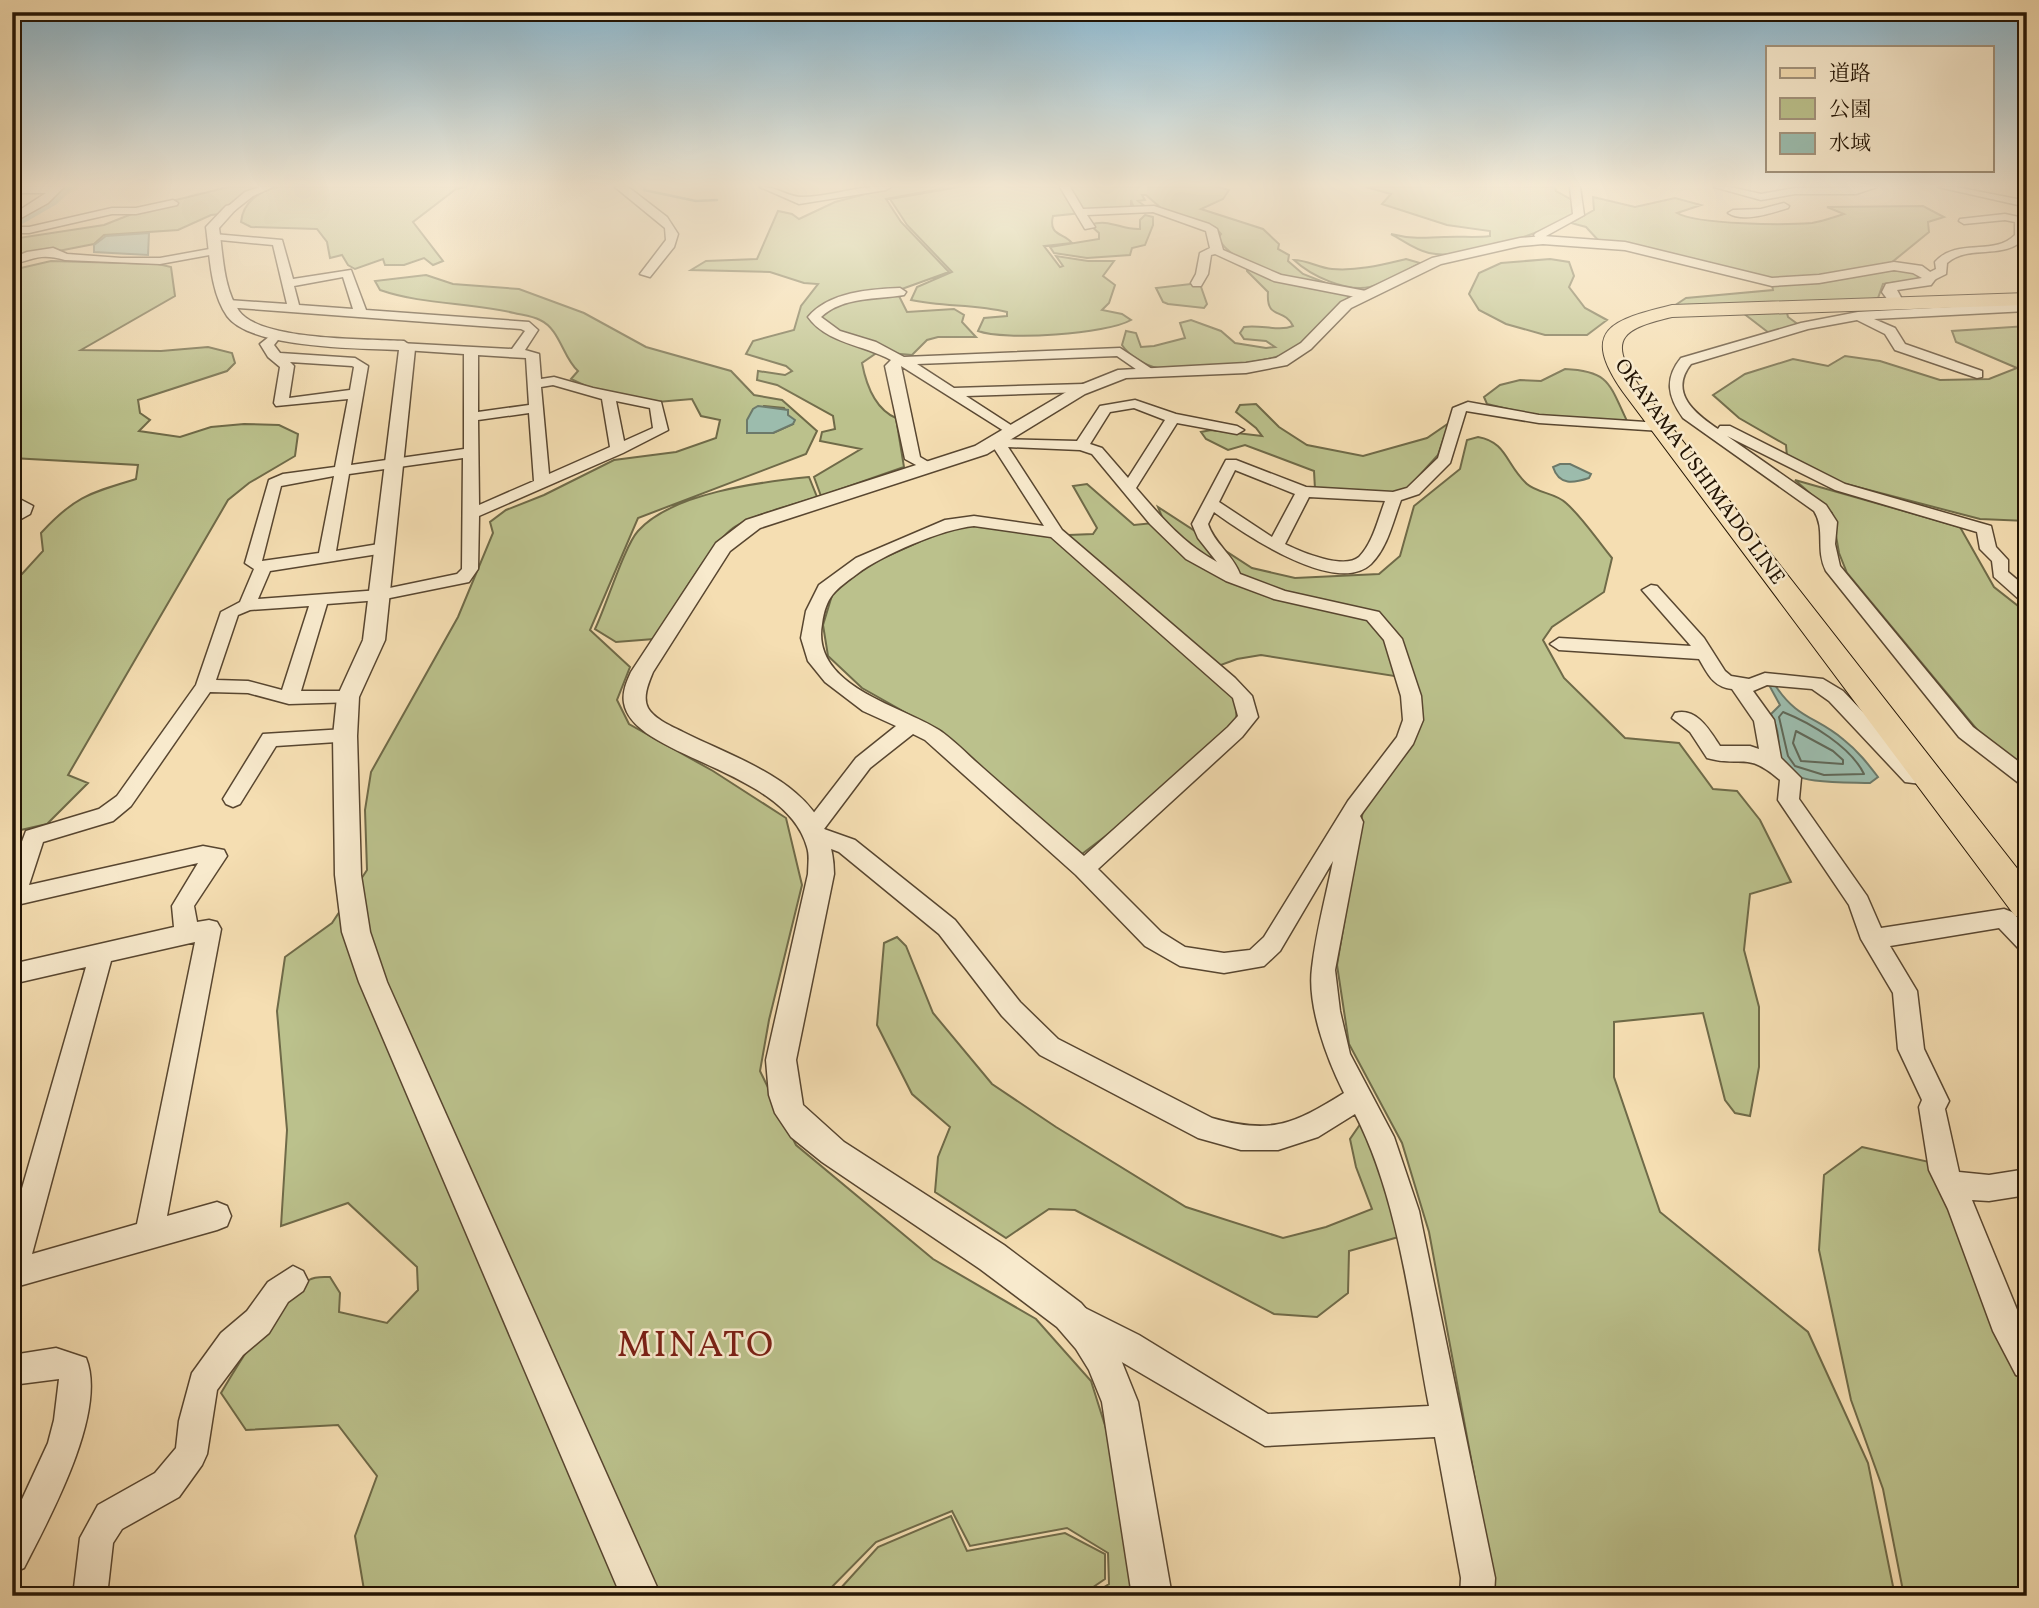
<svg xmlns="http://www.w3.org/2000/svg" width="2039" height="1608" font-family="Vollkorn,'Noto Serif JP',serif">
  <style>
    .green { fill: #bbc18c; stroke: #6f6a48; stroke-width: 2; fill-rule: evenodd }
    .water { fill: #9cbcad; stroke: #6c7969; stroke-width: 2 }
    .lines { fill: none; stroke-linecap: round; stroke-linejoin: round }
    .shore { stroke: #606858; stroke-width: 2 }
    .stream { stroke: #6c7969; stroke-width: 2.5 }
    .river { fill: #9cbcad; fill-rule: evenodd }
    .minor-casing { stroke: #584630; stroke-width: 3 }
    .tertiary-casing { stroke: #584630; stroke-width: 3 }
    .primary-casing { stroke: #231404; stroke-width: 2 }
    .minor { fill: #f8eacd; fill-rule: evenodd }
    .tertiary { fill: #f8eacd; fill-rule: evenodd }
    .primary { fill: #f5deb2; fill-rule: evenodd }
    .labels { text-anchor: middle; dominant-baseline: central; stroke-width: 5; stroke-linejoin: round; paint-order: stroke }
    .far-street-label { font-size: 21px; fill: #231404; stroke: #f8eacd }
    .near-quarter-label { font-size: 37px; letter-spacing: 2px; fill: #7a1f14; stroke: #f8eacd }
  </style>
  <rect width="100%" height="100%" fill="#f5deb2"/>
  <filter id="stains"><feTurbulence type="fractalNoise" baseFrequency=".00286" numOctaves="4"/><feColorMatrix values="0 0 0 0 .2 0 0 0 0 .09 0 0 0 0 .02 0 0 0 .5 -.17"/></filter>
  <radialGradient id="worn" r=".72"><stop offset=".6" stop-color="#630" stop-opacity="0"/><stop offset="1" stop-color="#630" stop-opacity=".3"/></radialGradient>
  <path class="green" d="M228,187H255L221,214L211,215L178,230L104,235L94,244L12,260V239L104,225L152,206Z
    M278,187H467L456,189L413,222L443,261L433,265L424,258L404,265H385L383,259L355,269L348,265L342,255L330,258L327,242L317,229L251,227L241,222C243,202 259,191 278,187Z
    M892,187H951L886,199L901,222L949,272L899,290V296L907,312L954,309L964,315L962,322L976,337H938L927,340L912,355L878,352L862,363C866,384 875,409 896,418L904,467L821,496L814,477L861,449L820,441L822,432L835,429L833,416L777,385L757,380L758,371L785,375L792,371L786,366L746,354L753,341L794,330L801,306L818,284L804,283L770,272L691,270L706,261L757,259L778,211L792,214L799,219L835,202Z
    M959,187H1219L1229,190L1223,199L1201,209L1263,229L1279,244L1278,249L1289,255L1288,261L1303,274L1336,287C1303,280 1235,270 1218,238L1221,234L1215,227L1161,208L1146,195H1142L1145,200L1138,201L1146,207L1134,208L1131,200V208L1053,216C1048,236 1064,233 1072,243L1044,246L1060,267L1063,266L1056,256L1088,261H1114L1103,276L1115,285L1109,303L1102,310L1122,314L1131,320C1107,334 1005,341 978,331L984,318L1007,316V312C976,304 943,307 911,300L917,287L952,272L907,225L890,199Z
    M1366,187H1555L1556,191L1572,200L1575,215C1544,232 1464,261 1429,253C1415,250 1404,241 1391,234C1410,239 1426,238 1446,237C1461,236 1475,238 1490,236V231L1447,225L1382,204L1391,194Z
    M1593,197L1635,207L1675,198L1701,205L1677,213C1698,225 1786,225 1812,223C1823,221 1834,217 1844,214L1827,207L1923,206L1944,217L1928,222L1929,232L1891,263L1886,271H1911L1920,276L1916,280L1883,284L1878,298L1787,313L1788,317L1799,325L1769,333L1743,313L1674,306L1686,298L1773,290L1771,279L1645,247L1598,240L1586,227L1571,223L1594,210Z
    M1145,215L1153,217V225L1145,245L1132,248L1130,255L1087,258L1054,253L1050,247L1099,239V233L1090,225C1109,218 1121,230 1140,229V220Z
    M1406,259L1420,263C1406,271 1386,283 1370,287C1346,292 1311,276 1294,260C1307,260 1319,268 1332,269C1358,271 1381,265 1406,259Z
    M1550,259L1569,262L1574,276L1569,287L1585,308L1607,320L1587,335H1545L1506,324L1479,310L1469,294L1479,273L1501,263Z
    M51,261L158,264L171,267L175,296L81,350L161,351L208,347L232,353L235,363L227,371L138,400L140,413L150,420L139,431L180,437L211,427L244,424L279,425L298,434L295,456L249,483L228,500L68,775L88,783L47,824L12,832V575L22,574L43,551L41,533C75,496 90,493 136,479L138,465L12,458V270Z
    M1247,267L1351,296C1326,311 1312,340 1286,353C1268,363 1179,372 1158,368C1146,366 1128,355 1122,345L1126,331L1136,333L1141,347L1154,346L1185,338L1180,323L1191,320L1221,331L1235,343L1266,348L1275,347L1266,341L1244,339L1240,333L1244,327C1260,324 1278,332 1293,326C1284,307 1266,321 1268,292L1247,271Z
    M426,275L453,284L519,289L584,313L646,347L731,371L754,395L782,400L817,431L806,454L638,518L590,630L630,667L617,700L629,724L713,771L786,818L802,885L769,1020L760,1071L796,1145L933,1259L1036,1319L1091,1381L1120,1473L1139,1596H1090L1109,1584L1108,1553L1067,1528L970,1546L952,1511L876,1542L823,1596H365L355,1536L377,1476L338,1425L246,1430L221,1393C241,1359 276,1301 309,1280C315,1276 323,1277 330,1277L340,1293L339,1312L387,1323L418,1290L417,1267L348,1203L281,1226L287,1130L277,1011L285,957L332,923L367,870L365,810L371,772L458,617L493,533L490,522L506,510L544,495L614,460L676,452L716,438L720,420L701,416L692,399L657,402L588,387L571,379L578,371C563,358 560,329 540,320C532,316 522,315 514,313C469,302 423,305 380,290L375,281ZM764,406L784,408L793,424L773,433H762Z
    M1191,284H1200L1207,304L1204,308L1168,304L1163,302L1156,288Z
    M2027,326V521L1980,519L1842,483L1787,457L1786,445L1739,418L1713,395L1745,374L1793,359L1828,366L1845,356L1880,361L1940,380L1989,379L2017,368L1956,342L1952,331Z
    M1565,369C1609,371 1609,383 1627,421L1546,418L1487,404L1484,397L1500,385L1520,380L1541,381Z
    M1256,404L1279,427L1307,445L1363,456L1427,438L1449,423L1438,455L1407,489L1384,494L1315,489L1314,471L1245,445L1228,450L1206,439L1201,432L1211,430L1262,436L1256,428L1236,412L1240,405Z
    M1478,437C1507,442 1506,465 1527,484C1537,493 1556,493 1566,503C1583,518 1597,540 1612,558L1604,592L1552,627L1543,640L1564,678L1625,738L1679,743L1713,789L1737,791L1760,820L1791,882L1750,894L1744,950L1759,1007V1067L1750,1116L1735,1113L1725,1100L1703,1013L1614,1022V1077L1660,1212L1808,1332L1868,1463L1895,1596H1490L1493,1577L1429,1232L1402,1143L1349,1044L1337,965L1363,810L1411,747L1414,679L1261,655L1237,659L1207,670C1224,685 1239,695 1236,720L1124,822L1082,854L940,732L862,688L828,656L823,625L833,592L872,563L952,527L973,525L1044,536L1093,534L1097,528L1073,486L1087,484L1134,525L1164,522L1158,507L1252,568L1295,578L1379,574L1400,556L1414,506L1460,469L1467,440Z
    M809,477L817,497C791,506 760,512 736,526C713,539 671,614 654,639L616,642L595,629C606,606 625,545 638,531C672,493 760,482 809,477Z
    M1795,480L1960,527L1994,587L2027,613V770L1979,732L1847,573L1839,553L1832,513Z
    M897,937L906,946L933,1013L992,1084L1056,1127L1186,1207L1283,1238L1326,1227L1372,1209L1356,1167L1350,1139L1361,1123L1373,1141L1402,1236L1349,1251L1348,1293L1317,1317L1274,1314L1075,1210L1049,1209L1006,1238L935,1192L938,1157L950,1127L912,1094L877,1025L884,943Z
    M1862,1147L1934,1163L1993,1319L2027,1391V1596H1904L1883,1489L1851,1400L1819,1250L1824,1175Z
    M951,1516L967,1551L1065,1533L1105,1554V1579L1080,1596H844L840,1589L878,1547Z"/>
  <path class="water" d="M149,233L148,255L94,252V245L106,236Z
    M758,406L788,410V415L795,420L793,424L773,433H747V420L753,409Z
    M1560,464H1570L1591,474L1589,478C1574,483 1559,486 1553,467Z
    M1769,685H1775C1798,720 1816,716 1844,740C1858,751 1868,764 1878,777L1870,783C1850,782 1796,785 1784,768C1777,757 1780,742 1777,730C1776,725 1773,720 1771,714L1780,705Z"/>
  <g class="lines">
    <path class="shore" d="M1783,712C1811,723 1851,747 1864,774L1824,775L1795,766L1788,756L1779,717Z
      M1796,731L1833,751L1843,760V764L1801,761L1793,743Z"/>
    <path class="stream" d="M645,187L644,190L696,201L717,200"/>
    <path class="river" d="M57,187H74L57,204L12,230V218L45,198Z"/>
    <g class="minor-casing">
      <path id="minor" d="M12,187H64L48,203L12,223V215L46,193H12Z
        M260,187H273L253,196L234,211L225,209L245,192Z
        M615,187H627L632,190L667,217L678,234L674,247L650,277L640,274L666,240L665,228Z
        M760,187C776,186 788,197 802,197C832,197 861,184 891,187L886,190L799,204Z
        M1060,187H1070L1083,209L1154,206L1209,224L1217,229L1223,250L1281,275L1366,291L1372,295L1366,299L1274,281L1215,254L1211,255L1208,274L1201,286H1193L1191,283L1196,274L1200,253L1210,248L1206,231L1153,212L1087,215L1095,227L1085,229Z
        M1570,187H1580L1584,215L1546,236L1547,242H1539L1534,235L1536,233L1573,214Z
        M1714,187H1730L1761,194L1795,188L1877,187L1856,194H1795L1761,200Z
        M1938,187H1956L2027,201V207Z
        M173,200L178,203L177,205L136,214H112L29,233H12V227H29L112,208H136Z
        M1784,203L1789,206L1788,208C1771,213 1743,223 1728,213L1733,210L1761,209Z
        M2005,214L2019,217L2027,214V236C2005,262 1970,243 1947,263L1946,274L1934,280H1926V274L1936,269L1935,262C1957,237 1993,257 2015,235V222L2005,220L1964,224L1959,221L1960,219Z
        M214,234L282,240L293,279L351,270L366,310L529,322L538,330L525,350L539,354L541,379L554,377L593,388L661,402L668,430L623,453L479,516L478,569L469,582L380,600L327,604L301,691H348L355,692L358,697L355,702L289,704L248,693L210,692L131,806L113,821L43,842L29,885L203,846L224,850L227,856L194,906L197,922L209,920L217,922L221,929L167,1216L217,1202L227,1206L231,1216L227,1226L217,1230L12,1288V1223L86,967L12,984V964L174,927L172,906L198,863L21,904L12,909V868L26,831L99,809L117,796L196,685L221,612L240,602L254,569L245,563L269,480L283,474L335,467L348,399L276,406L274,403L280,367L268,357L260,344L275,332L281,336L274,345L280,353L355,358L368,366L351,465L464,449V354L404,350L399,349V343L512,349L525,331L521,329L224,307L222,304L228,300L287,304L273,245L210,239V235ZM343,277L353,309L299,305L294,286ZM478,355L526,358L529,405L478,412ZM290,362L352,366L354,367L350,390L289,398L294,366ZM553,385L602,399L610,447L549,474L541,387ZM616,401L650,408L653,428L624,441ZM529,413L534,481L479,505L478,420ZM463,458L462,569L457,574L380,590L258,599L270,571L391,552L393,548L385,543L336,551L349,474ZM334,476L319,553L262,561L281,486ZM309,606L282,690L248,681L216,680L238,615L250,610ZM195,942L137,1224L32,1254L111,961Z
        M53,248L67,254L121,258H160L215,248L221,251L215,254L160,264L65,260C41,253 35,258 12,265V258L27,252Z
        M900,288L906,292L904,295C876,300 844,296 821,317L840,331L876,342L904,357L1120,348L1155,371L1153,374H1143L1117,356L917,364L954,388L1084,384L1091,388L1084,392L966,396L1017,429L1019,432L1017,435L1012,436L901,366L920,457L937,467L929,472L905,459L885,366L891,360C864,345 826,343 808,317C829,292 870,289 900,288Z
        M2027,303V311L1874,319L1895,328L1905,344L1982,371V377L1977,378L1895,350L1885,334L1857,320L1808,329L1691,364C1668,393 1696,414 1718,429L1720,426H1730L1845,484L1991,526L1996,547L2008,560V572L2027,588V602L2021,601L1994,577L1992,561L1980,549L1977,532L1835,490L1727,436L1826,505L1837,522L1835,544L1840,566L1973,727L2027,768V786L2020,784L1959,737L1826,571C1815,549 1826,530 1814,511L1683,418C1668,397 1664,379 1681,358L1801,323L1858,312Z
        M1135,400L1176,414L1237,426L1244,430L1237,434L1177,423L1136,488C1160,516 1184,544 1217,562L1198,538L1192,524L1226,460H1236L1306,487L1393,492L1407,488L1438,458L1453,408L1468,402L1539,415L1661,423L1668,427L1661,431L1539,423L1466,411L1450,463L1419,494L1401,500C1393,521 1388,547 1371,564C1336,597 1243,533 1214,512L1208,524C1214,543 1233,555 1240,574L1285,591L1379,612L1402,639L1421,696L1423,720L1413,744L1360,816L1363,822L1335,970L1340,1011L1350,1054L1394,1137L1419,1211L1495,1578L1494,1596H1460L1461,1578L1435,1437L1265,1446L1074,1334L1070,1323L1074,1312L1085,1308L1139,1335L1268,1414L1429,1406C1411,1312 1399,1199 1355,1114L1318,1137L1278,1150H1241L1198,1138L1040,1055L1002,1016L939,934L839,852L808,840L802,828L856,758L896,726L863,711L825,682L808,661L801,638L806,611L819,585L856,558L945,520L974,516L1044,526L990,442L992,439L1077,441L1100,406ZM1134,408L1165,420L1128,478L1102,448L1090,444L1110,412ZM1008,447L1080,450L1092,454L1150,524L1186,559L1226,581L1274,599L1367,620L1384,640L1401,696L1403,720L1397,737L1348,801L1264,937L1250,950L1224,953L1185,947L1161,932L1098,869L1242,737L1258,717L1252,696L1235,678L1062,530ZM1235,470L1295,494L1272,537L1219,502ZM1309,497L1385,501C1378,519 1373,543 1359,557C1344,570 1301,552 1285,544ZM974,526L1051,537L1233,698L1238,716L1228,727L1084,856C1050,827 1017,798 983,768C969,756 954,740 939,730C899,705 811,686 822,624C826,596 835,590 857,574C882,555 942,529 974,526ZM913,734L925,740L1076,875L1145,946L1180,966L1224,973L1264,966L1280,951L1333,861C1326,896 1316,932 1312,968C1307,1006 1327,1059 1344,1093C1294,1124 1272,1135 1212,1118L1058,1039L1020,1002L955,920L855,840L824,829L870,768Z
        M12,495L33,506L30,514L12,524V512L17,508L12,506Z
        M1651,585L1657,586L1704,638L1725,671L1731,676L1749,679L1765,673L1823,679L1843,691L1918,770L1936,773L1939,778L1936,783L1929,785L1905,782L1829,701L1812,689L1767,685L1753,691L1774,720L1781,758L1801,778L1799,799L1867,896L1881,928L2004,909L2012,912L2027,927V951L2019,949L1999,928L1890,946L1917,991L1924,1049L1949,1101L1945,1109L1959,1172L1989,1175L2027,1169V1195L1989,1201L1972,1200L2027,1334V1379L2016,1375L1993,1331L1948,1209L1929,1170L1919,1107L1922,1100L1898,1049L1893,993L1861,939L1849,905L1778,800L1780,780C1745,750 1743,768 1707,758L1690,732L1672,718L1675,713C1697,707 1710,731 1720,746H1750L1759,749L1754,721L1732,689C1713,687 1708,674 1699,659L1559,650L1550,644L1559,638L1691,646L1642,590Z
        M345,729L352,731L355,736L352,741L276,746L240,804L233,807L226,804L223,799L263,734Z
        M293,1266L303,1271L308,1281L303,1291L288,1302L269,1333L243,1355L217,1390L207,1454L202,1465L179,1497L122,1529L113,1543L107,1596H73L80,1538L98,1505L155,1473L176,1448L179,1421L192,1373L221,1333L247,1311L268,1282Z
        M56,1348L86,1358C108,1412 49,1519 24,1568L12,1573V1521L48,1443L54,1420L59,1379L12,1385V1355Z"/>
    </g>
    <g class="tertiary-casing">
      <path id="tertiary" d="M230,205L236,209L219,228C223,254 223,288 239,311C260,341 368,339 404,341L415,349L385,640L359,697L357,736L361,875L370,932L387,982L661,1596H621L359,982L342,932L335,875L333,736L337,697L363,640L399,350C360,348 251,349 227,316C210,291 210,256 206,227L226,206Z
        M1543,236L1625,242L1772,278L1819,275L1894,262L1922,266L1937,277L1931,285L1897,290L1903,301L1896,305L1891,304L1882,292L1886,284L1922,278L1913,273L1894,270L1819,283L1772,286L1625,250L1543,244L1520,246L1441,264L1351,308L1311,349L1287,365L1246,373L1126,378L1085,394L987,454L760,528L730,551L653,672C649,682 642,697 648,708C654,719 673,727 683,732C747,764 834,788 834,874L796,1060L803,1105L844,1142L1004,1245L1081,1303L1100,1325L1115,1345L1138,1402L1172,1596H1132L1102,1402L1089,1370L1076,1349L1057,1327L980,1269L822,1162L791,1137L775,1113L769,1095L766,1060L808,874C808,865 810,856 807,847C785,768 633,758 624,703C622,692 627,681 631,672L716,543L746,520L975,446L1073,388L1118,370L1246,363L1276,358L1301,343L1341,302L1432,258L1520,238Z"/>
    </g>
    <g class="primary-casing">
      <path id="primary" d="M2027,293V305L1672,317C1626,328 1605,337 1638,384L2027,881V919L2015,916L1623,392C1579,329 1612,320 1672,305Z"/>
    </g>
    <use href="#minor" class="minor"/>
    <use href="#tertiary" class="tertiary"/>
    <use href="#primary" class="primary"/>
  </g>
  <linearGradient id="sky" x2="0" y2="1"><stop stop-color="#89b7d0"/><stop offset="0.45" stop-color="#faf0dc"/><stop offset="1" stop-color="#faf0dc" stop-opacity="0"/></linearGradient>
  <rect width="2039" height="412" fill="url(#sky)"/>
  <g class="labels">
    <g class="far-street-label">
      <text transform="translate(1699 472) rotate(54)">OKAYAMA USHIMADO LINE</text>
    </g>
    <g class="near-quarter-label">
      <text x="696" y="1346">MINATO</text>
    </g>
  </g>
  <rect width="2039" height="1608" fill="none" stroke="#f5deb2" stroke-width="42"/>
  <rect x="14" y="14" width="2011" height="1580" fill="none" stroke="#231404" stroke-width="3.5"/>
  <rect x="21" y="21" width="1997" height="1566" fill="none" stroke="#231404" stroke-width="2"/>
  <rect x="1766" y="46" width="228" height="126" fill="#f8eacd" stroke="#a3947d" stroke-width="2"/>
  <rect x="1780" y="68" width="35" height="10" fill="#f5deb2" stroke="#a3947d" stroke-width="2"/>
  <text x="1829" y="80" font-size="21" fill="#231404">道路</text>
  <rect x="1780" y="98" width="35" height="21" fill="#bbc18c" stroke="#a3947d" stroke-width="2"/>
  <text x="1829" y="116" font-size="21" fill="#231404">公園</text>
  <rect x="1780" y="133" width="35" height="21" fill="#9cbcad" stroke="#a3947d" stroke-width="2"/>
  <text x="1829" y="150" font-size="21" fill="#231404">水域</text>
  <rect width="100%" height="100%" filter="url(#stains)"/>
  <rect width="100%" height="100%" fill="url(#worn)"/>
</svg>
